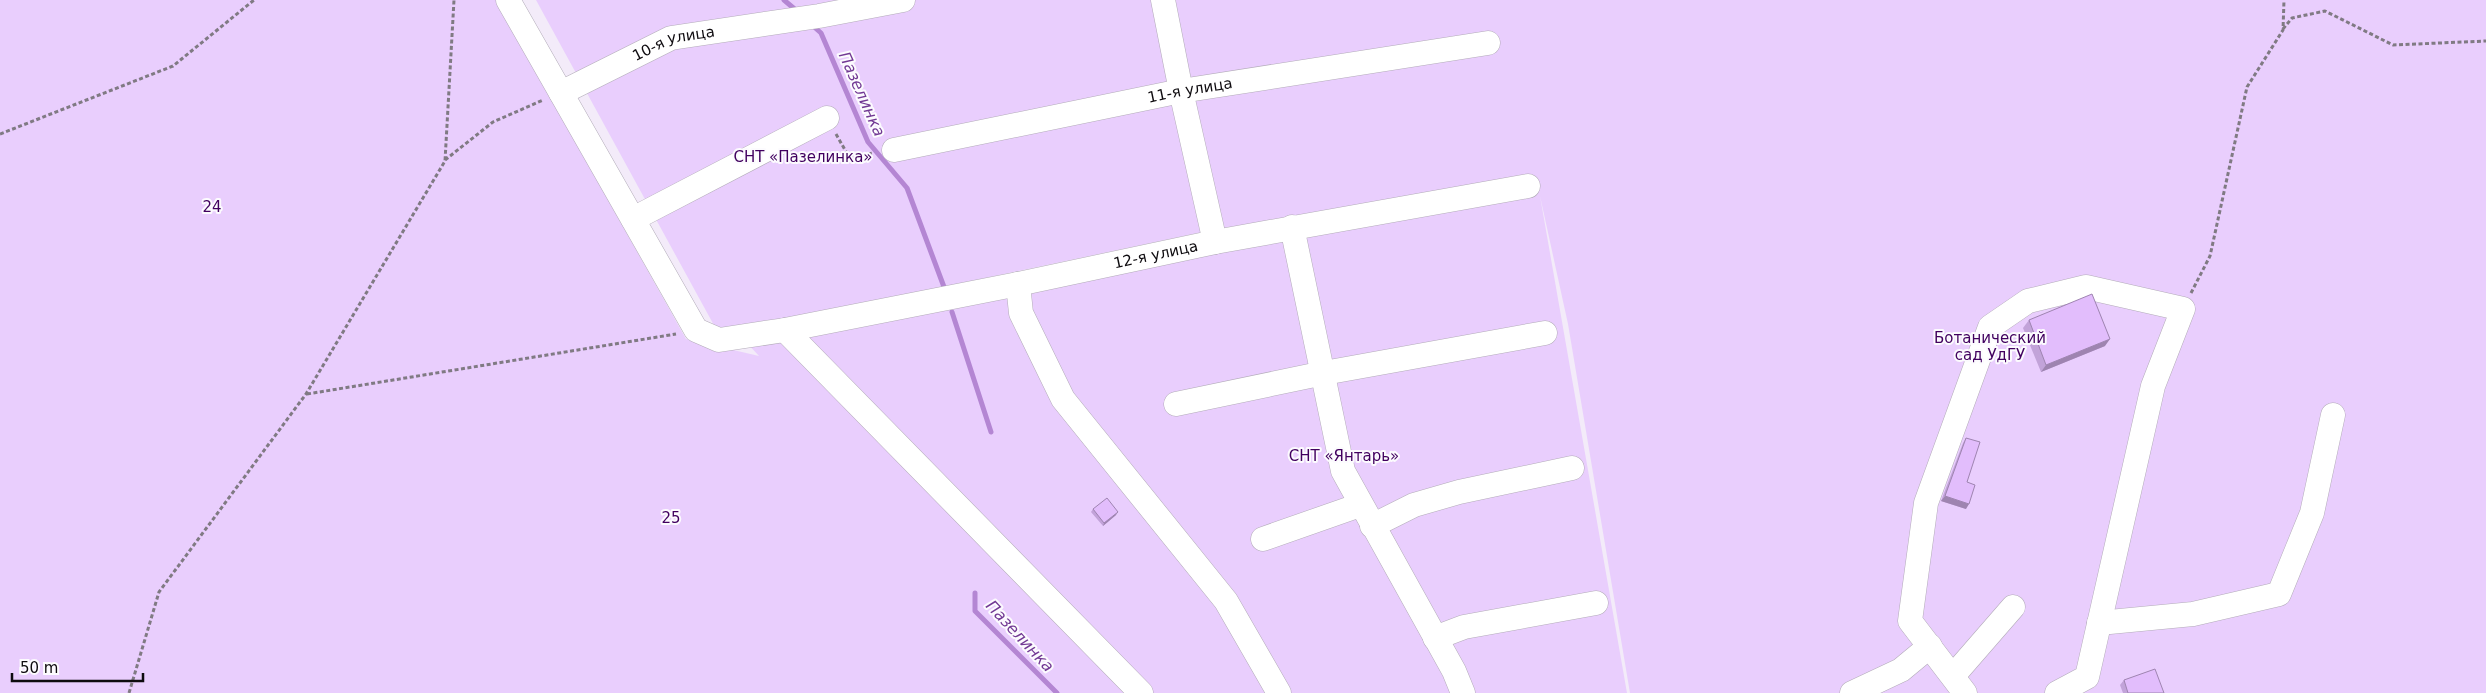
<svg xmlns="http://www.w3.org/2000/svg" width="2486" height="693" font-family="'DejaVu Sans',sans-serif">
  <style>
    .green { fill: #e9cefd; fill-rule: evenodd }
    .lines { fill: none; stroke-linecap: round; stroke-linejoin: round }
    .stream { stroke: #b486d3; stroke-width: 5 }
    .minor-casing { stroke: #b3acb9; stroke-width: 25 }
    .path { stroke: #807a83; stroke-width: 3; stroke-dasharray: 4 2.5; stroke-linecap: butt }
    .minor { stroke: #fff; stroke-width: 24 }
    .wall { fill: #c2a3d9 }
    .shaded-wall { fill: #9e84b0 }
    .building { fill: #e2bdfc; stroke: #9e84b0 }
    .labels { text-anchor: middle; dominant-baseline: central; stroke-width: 4; stroke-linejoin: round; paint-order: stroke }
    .street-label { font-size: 15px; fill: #0e0b0f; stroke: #fcfbfe }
    .park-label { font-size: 15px; fill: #41005f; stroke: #fcfbfe }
    .water-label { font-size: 16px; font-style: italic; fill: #723994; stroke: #fcfbfe }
  </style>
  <rect width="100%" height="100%" fill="#f3ebf9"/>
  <path class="green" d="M0,0H496L686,339L759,356L736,331L716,329L536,0H2486V693H1630L1568,324L1540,196L1627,693H0ZM1512,182L772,323L1212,230Z"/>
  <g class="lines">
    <path class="stream" d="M784,0L797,11
      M812,25L821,33L868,142L907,188L944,287
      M952,312L991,432
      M975,593V611L1057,693"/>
    <g class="minor-casing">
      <g id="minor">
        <path id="s1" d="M508,0L696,330L719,340L785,330L1018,284L1215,242L1528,186"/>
        <path d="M1163,0L1181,91L1215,242"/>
        <path id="s2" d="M561,93L671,38L819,16L903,0"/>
        <path id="s3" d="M894,150L1181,91L1488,43"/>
        <path d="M633,219L827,118"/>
        <path d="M1292,227L1343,471L1454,671L1463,693"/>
        <path d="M1018,284L1021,313L1063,399L1226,601L1279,693"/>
        <path d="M785,330L1141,693"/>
        <path d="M1176,404L1324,373L1545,333"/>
        <path d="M1372,526L1414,505L1459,492L1572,468"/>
        <path d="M1263,539L1360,505"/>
        <path d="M2099,623L2193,614L2279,594L2312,513L2333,415"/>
        <path d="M1435,638L1464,627L1596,603"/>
        <path d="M1953,676L2013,607"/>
        <path d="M1852,693L1901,670L1930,646"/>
        <path d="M1965,693L1910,621L1926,503L1990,327L2028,301L2086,287L2183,309L2153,386L2087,677L2057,693"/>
      </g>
    </g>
    <path class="path" d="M2283,29L2292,18L2325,11L2393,45L2486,41
      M0,134L173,66L254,0
      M836,134L849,157L874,153
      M445,160L493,122L543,100
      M2191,293L2210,256L2247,87L2283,30L2284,0
      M307,394L676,334
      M129,693L159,592L306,394L445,161L454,0"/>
    <use href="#minor" class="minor"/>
  </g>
  <path class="wall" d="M2029,320L2105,346L2041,372L2023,328Z
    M1966,438L1967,482L1966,509L1941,501L1963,443Z
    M1093,509L1116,515L1103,526L1091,512Z
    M2124,680L2164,693H2123L2120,685Z"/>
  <path class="shaded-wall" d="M2110,339L2105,346L2041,372L2046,365Z
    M1945,496L1969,504L1966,509L1941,501Z
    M1118,512L1116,515L1103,526L1104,523Z"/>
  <path class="building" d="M2092,294L2110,339L2046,365L2029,320Z
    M1966,438L1980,442L1967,482L1975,485L1969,504L1945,496Z
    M1107,498L1118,512L1104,523L1093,509Z
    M2155,669L2164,693H2128L2124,680Z"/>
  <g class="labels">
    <g class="street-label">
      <text stroke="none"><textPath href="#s2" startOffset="124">10-я улица</textPath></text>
      <text stroke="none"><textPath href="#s3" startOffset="302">11-я улица</textPath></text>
      <text stroke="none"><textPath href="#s1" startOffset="850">12-я улица</textPath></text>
    </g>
    <g class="park-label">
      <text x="803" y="157">СНТ «Пазелинка»</text>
      <text x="212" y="207">24</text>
      <text x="1990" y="338">Ботанический<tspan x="1990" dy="17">сад УдГУ</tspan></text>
      <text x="1344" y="456">СНТ «Янтарь»</text>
      <text x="671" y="518">25</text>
    </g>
    <g class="water-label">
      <text transform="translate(862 94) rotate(66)">Пазелинка</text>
      <text transform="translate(1020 636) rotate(47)">Пазелинка</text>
    </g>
  </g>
  <path d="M12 673v8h131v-8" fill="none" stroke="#0e0b0f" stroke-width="2.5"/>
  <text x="20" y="673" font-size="15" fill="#0e0b0f" stroke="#fcfbfe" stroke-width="4" paint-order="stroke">50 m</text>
</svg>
